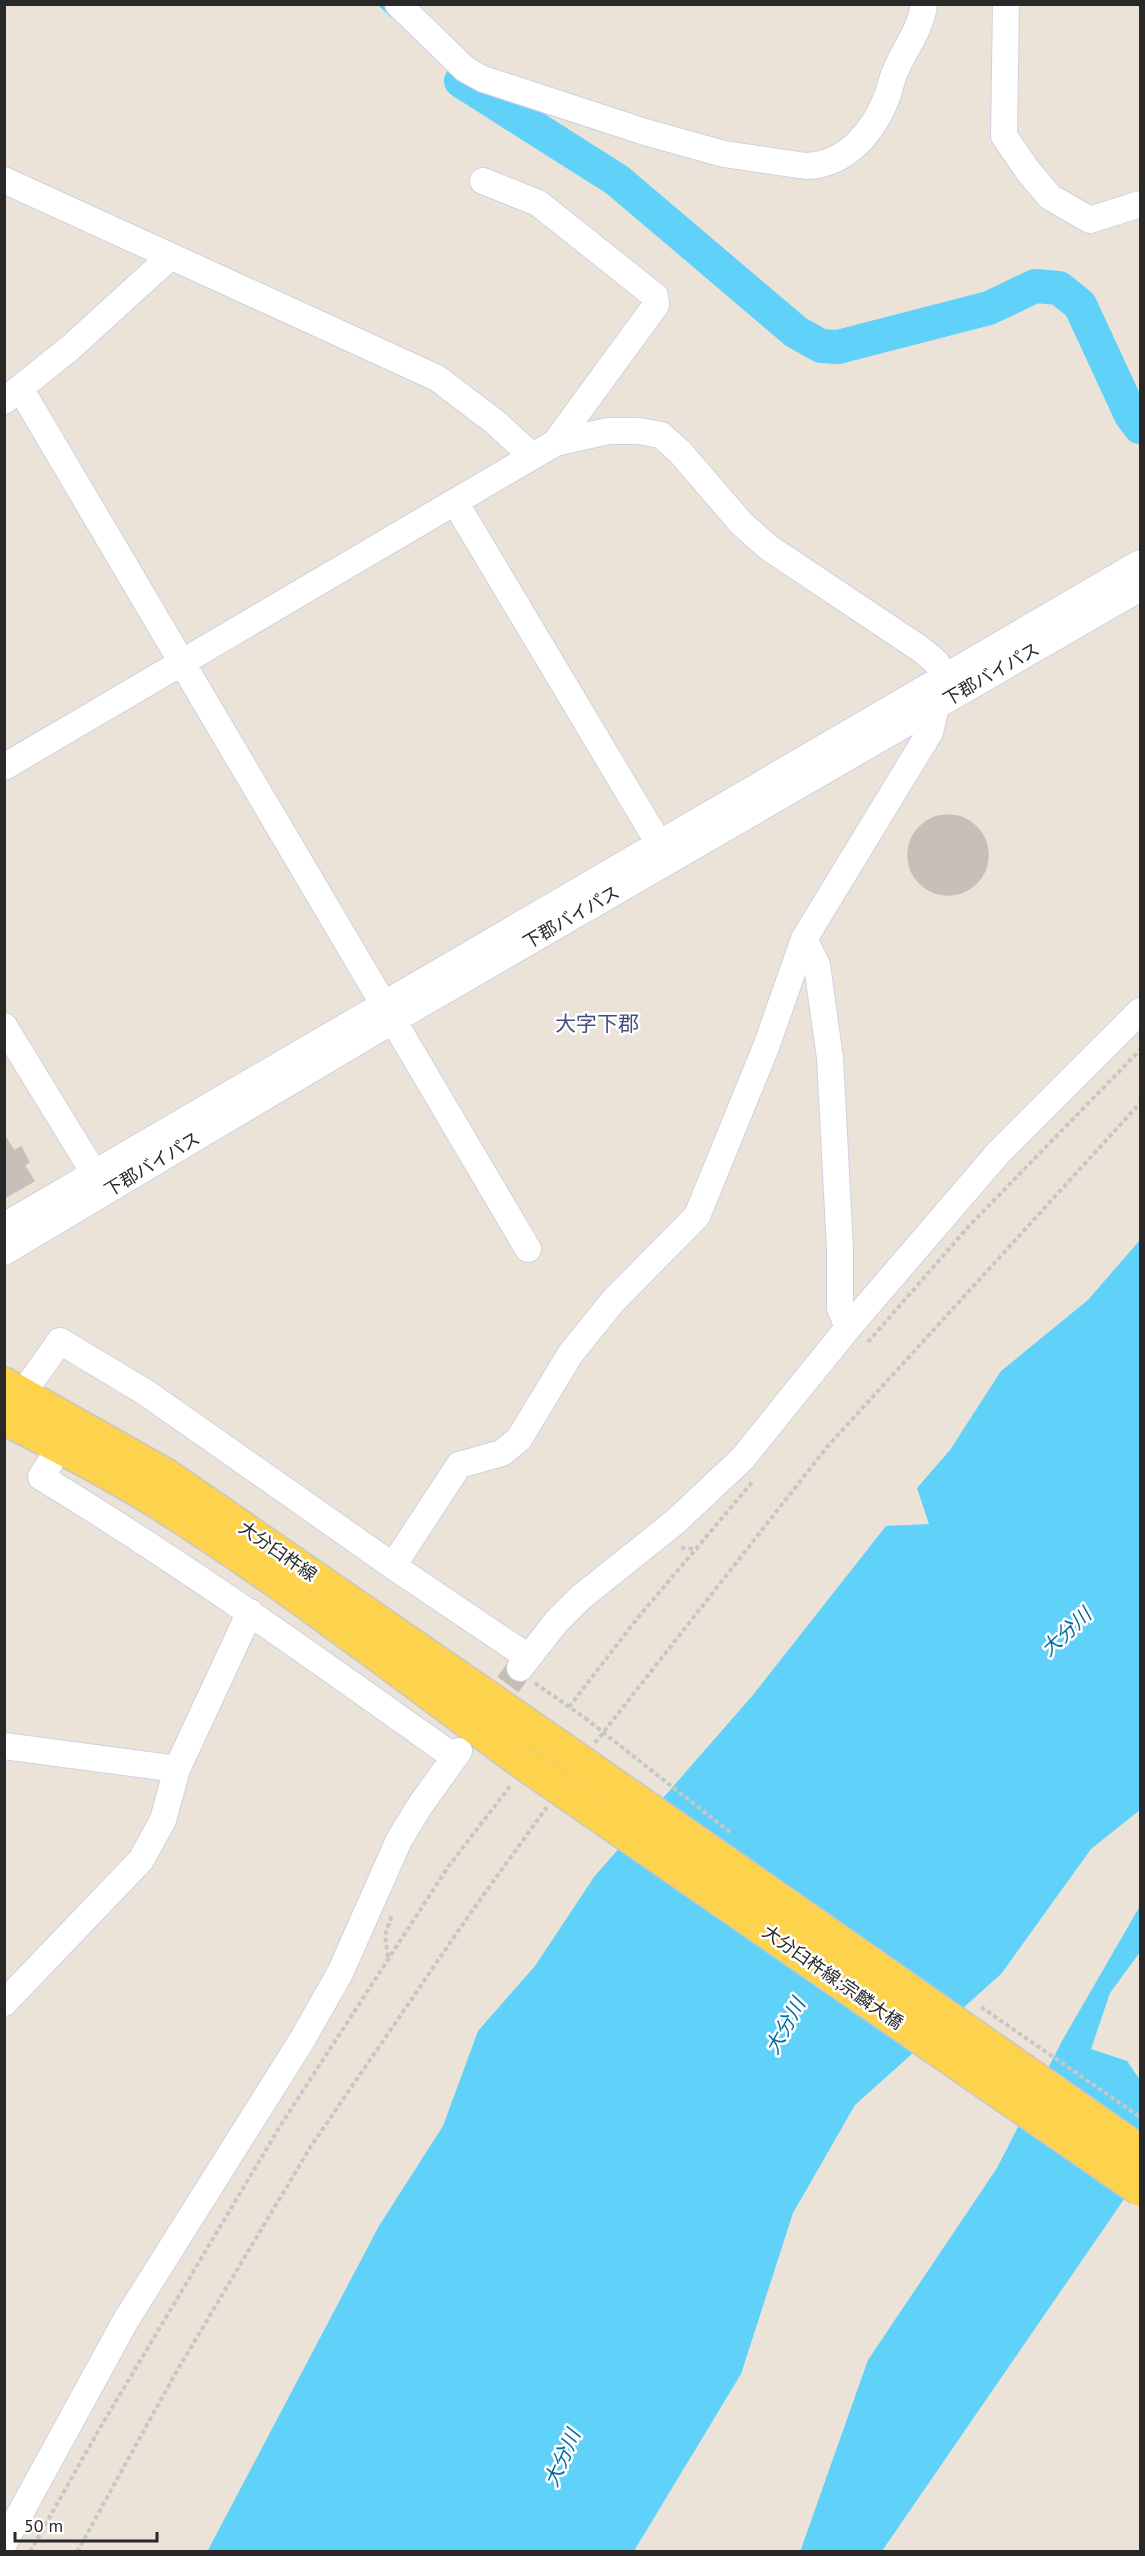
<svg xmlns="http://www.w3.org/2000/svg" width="1145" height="2556" font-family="'PT Sans','Noto Sans JP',sans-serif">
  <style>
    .water { fill: #60d1f9 }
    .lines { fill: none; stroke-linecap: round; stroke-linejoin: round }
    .stream { stroke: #60d1f9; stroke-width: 6 }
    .river { stroke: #60d1f9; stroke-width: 34 }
    .building { fill: #c7c0b8; stroke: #c7bfb2; stroke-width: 1.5 }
    .minor-tunnel { stroke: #c5beb5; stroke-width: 26; stroke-dasharray: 26 13; stroke-linecap: butt }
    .minor-casing { stroke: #cdd1e3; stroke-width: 28 }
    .major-casing { stroke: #c7c7c7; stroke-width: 36 }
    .path { stroke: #c7c7c7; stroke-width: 4; stroke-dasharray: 4.5 3; stroke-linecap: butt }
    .minor { stroke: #fff; stroke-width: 26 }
    .major { stroke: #fdd24c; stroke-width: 33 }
    .major-bridge-casing { stroke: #c7c7c7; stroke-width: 36; stroke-linecap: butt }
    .path-bridge { stroke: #c7c7c7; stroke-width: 4; stroke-dasharray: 4.5 3; stroke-linecap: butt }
    .major-bridge { stroke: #fdd24c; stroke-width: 33 }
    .labels { text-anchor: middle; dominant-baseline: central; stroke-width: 5; stroke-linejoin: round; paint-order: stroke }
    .street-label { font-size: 18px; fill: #282828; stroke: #fff }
    .water-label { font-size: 20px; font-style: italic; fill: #026ca2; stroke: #fff }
    .quarter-label { font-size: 21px; fill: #454f7c; stroke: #fff }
  </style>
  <rect width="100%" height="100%" fill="#ece3d8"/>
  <path class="water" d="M1140,1240V1810L1091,1849L1001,1974L855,2105L793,2213L741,2374L634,2551L207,2552L379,2226L443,2126L478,2031L535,1966L594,1877L753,1695L886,1526L929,1524L917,1488L950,1450L1001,1371L1088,1300Z
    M1140,1906V1952L1110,1993L1091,2049L1127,2061L1140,2080V2176L882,2551L800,2552L868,2360L997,2168L1062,2041Z"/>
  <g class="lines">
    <path class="stream" d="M381,4L392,14"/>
    <path class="river" d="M461,81L617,180L796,332L821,346L838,347L989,308L1035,286L1059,288L1080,305L1131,415L1140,427"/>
  </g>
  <path class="building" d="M908 855a40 40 0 1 1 80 0a40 40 0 1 1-80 0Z
    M4,1135L14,1151L21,1147L29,1162L24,1165L34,1181L4,1198Z"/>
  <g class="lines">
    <path class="minor-tunnel" d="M485,1716L520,1668"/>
    <g class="minor-casing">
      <path id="minor" d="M398,4L465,69L483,79L645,132L724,154L806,166C847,165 875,130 888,94C890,87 892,79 895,72C904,49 921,30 924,4
        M1006,4L1004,136L1028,171L1050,197L1090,220L1140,204
        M4,180L437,378L495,422L532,456
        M483,181L538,203L655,296L656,305L555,443
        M20,388L528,1249
        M4,401L70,348L170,257
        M455,502L667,857
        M4,767L555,443L608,431H639L661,435L680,452L741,523L768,547L922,650L936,662L945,676
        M804,939L817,965L830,1058L840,1249V1308L848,1328
        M4,1026L94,1173
        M4,1226L1140,563
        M4,1252L392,1021L1140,588
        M23,1393L60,1341L145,1392L393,1566L528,1657
        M60,1447L41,1477C184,1564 318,1660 454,1757
        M393,1566L459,1465L502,1453L519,1439L571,1353L614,1300L697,1216L766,1047L804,939L930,732L936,706
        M520,1668L557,1621L580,1598L675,1522L742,1459L848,1328L999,1152L1140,1011
        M4,1746L177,1769
        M4,2003L141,1860L163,1820L177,1769L250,1612
        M4,2543L126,2320L302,2040L340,1973L399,1840L419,1807L459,1751"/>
    </g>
    <g class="major-casing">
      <path id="major" d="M4,1384L167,1476L542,1735
        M4,1418C53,1443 101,1467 148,1496C279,1577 401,1673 525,1764"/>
    </g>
    <path class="path" d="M868,1342L969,1226L1140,1050
      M681,1548L697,1549
      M535,1683L585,1718
      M569,1707L636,1620L754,1480
      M595,1743L827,1447L1140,1103
      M388,1957L385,1935L392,1915
      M30,2552L97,2433L282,2123L448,1867L511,1785
      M77,2552L175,2374L311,2146L474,1908L547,1807"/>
    <use href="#minor" class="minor"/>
    <use href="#major" class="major"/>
    <g class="major-bridge-casing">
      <path id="major-bridge" d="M542,1735L1140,2152
        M525,1764L1140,2189"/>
    </g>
    <path class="path-bridge" d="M585,1718L731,1833
      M981,2007L1140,2117"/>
    <use href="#major-bridge" class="major-bridge"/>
  </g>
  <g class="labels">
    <g class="street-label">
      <text transform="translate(991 674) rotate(-30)">下郡バイパス</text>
      <text transform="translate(571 917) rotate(-30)">下郡バイパス</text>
      <text transform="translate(152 1164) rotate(-31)">下郡バイパス</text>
      <text transform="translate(278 1551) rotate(35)">大分臼杵線</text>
      <text transform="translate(833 1977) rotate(35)">大分臼杵線;宗麟大橋</text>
    </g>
    <g class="water-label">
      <text transform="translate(1066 1632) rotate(-43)">大分川</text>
      <text transform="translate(785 2026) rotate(-61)">大分川</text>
      <text transform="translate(562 2458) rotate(-66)">大分川</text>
    </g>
    <g class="quarter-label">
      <text x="597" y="1023">大字下郡</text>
    </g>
  </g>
  <rect width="1145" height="2556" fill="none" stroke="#282828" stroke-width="12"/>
  <path d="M15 2532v9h142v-9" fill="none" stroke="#282828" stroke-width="3"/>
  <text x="24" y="2532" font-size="18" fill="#282828" stroke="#ffffff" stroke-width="4.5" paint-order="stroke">50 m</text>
</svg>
